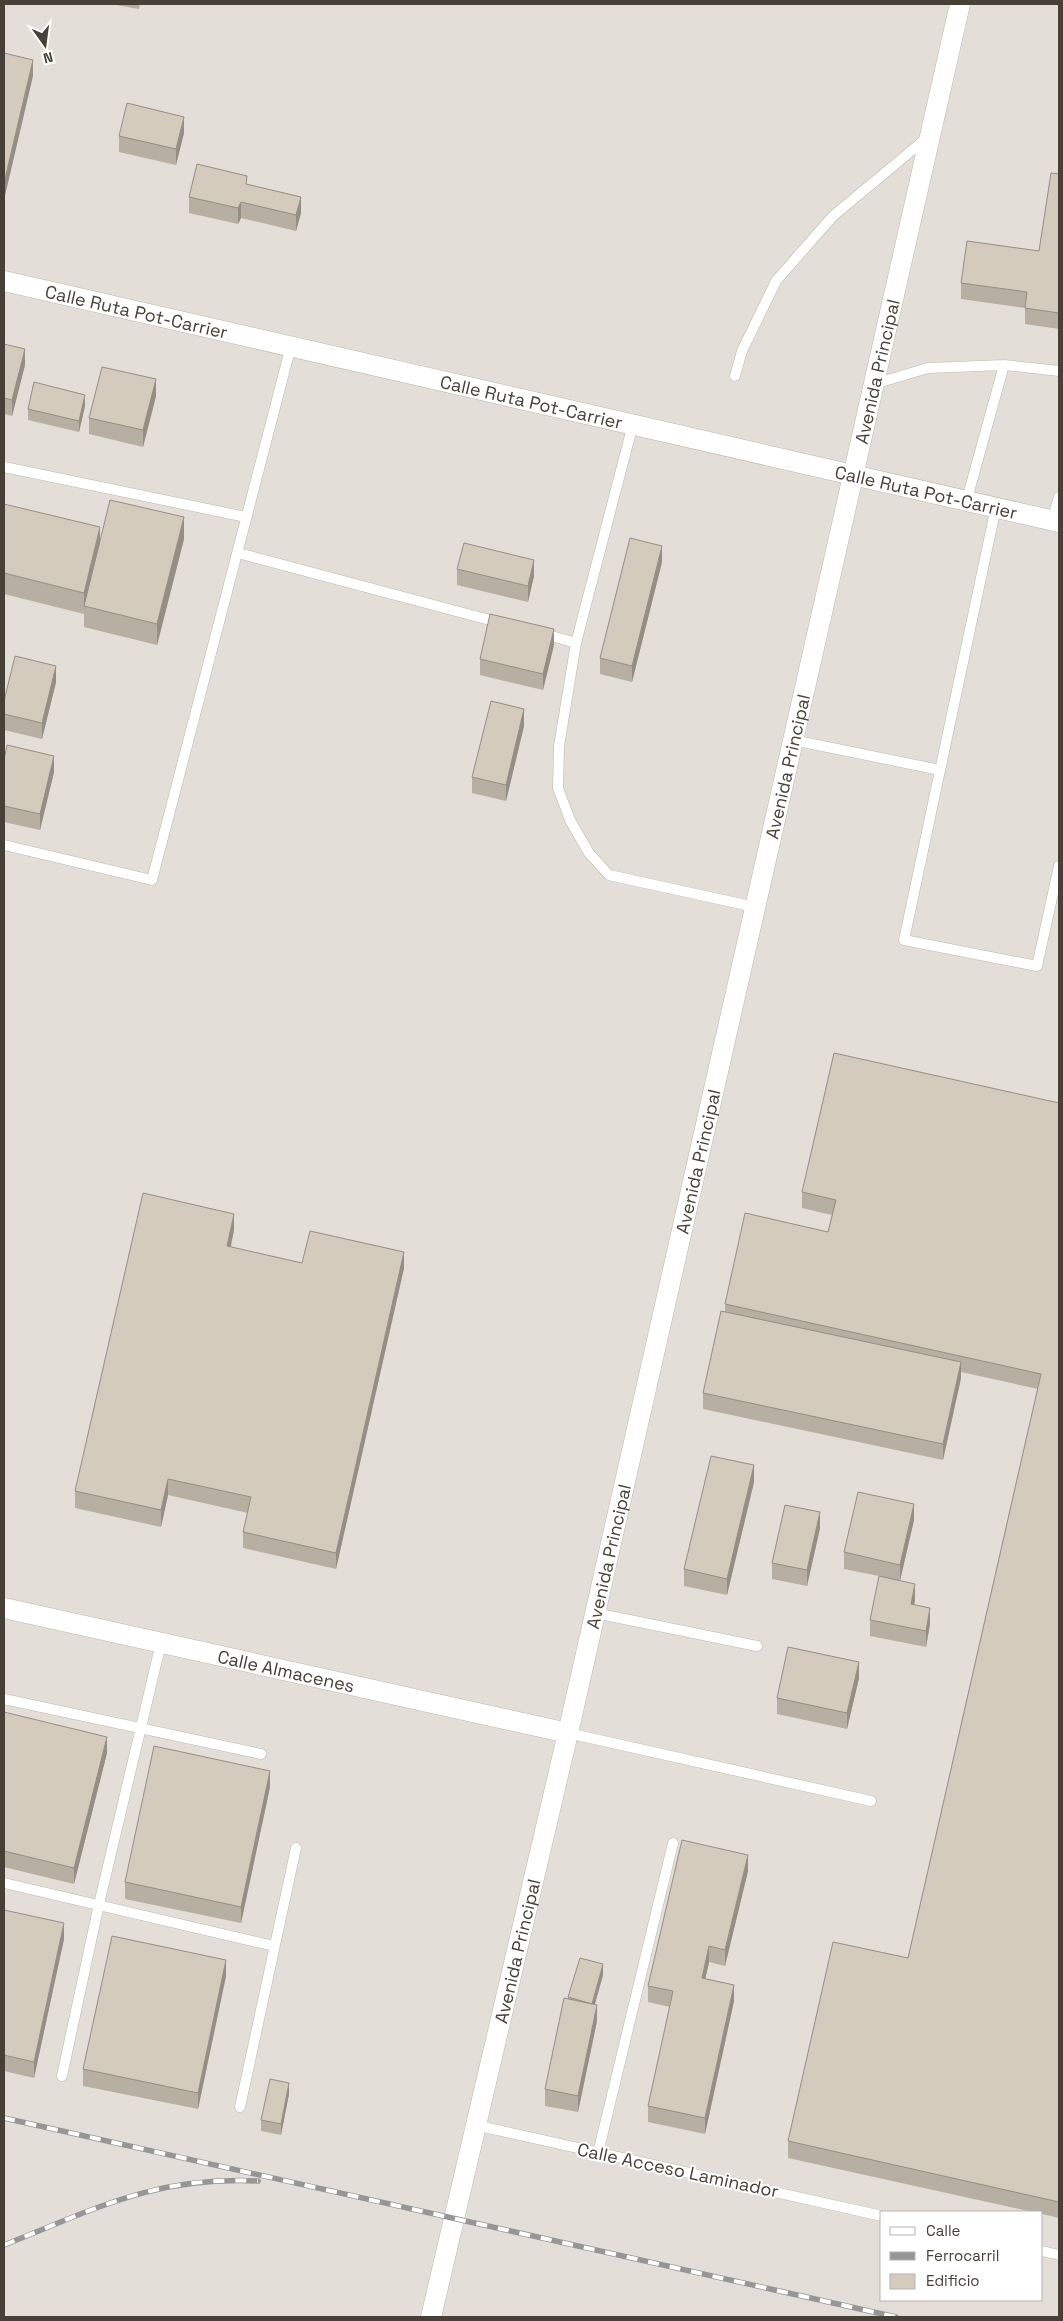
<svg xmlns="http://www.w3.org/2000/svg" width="1063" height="2321" font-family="'Space Grotesk',sans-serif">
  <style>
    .industrial { fill: #e3ded8; fill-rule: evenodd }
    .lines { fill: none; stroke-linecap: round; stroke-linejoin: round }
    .service-casing { stroke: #bfb7a9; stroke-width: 11 }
    .minor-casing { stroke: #bfb7a9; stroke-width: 21 }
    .service { stroke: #fff; stroke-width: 10 }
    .minor { stroke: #fff; stroke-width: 20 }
    .rail-casing { stroke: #969696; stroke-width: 5.5 }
    .rail { stroke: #fff; stroke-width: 4; stroke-dasharray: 11; stroke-linecap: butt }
    .wall { fill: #b7afa2 }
    .shaded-wall { fill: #958e84 }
    .building { fill: #d5cbbc; stroke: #958e84 }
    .labels { text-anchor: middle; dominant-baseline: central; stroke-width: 4; stroke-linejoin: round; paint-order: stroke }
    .street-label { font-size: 18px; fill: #464036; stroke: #fff }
  </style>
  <rect width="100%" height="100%" fill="#f3efe7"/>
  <path class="industrial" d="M4,4H1059V2317H4ZM882,2212H1042V2300H882Z"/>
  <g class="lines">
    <g class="service-casing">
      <path id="service" d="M735,376L742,351L776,281L833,216L928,137
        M874,384L928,368L1004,365
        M633,424L576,643L559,746L558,788L570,820L589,853L609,875L755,907
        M4,467L246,517
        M967,499L1004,365L1059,371
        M996,507L904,940L1037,966L1059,866
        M1052,520L1059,497
        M238,553L501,623
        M541,633L576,643
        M793,740L940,770
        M4,845L152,880L291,346
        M595,1613L757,1646
        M4,1699L261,1754
        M568,1733L871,1801
        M4,1883L274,1946
        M62,2076L99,1904L161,1643
        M240,2107L296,1848
        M475,2125L882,2216
        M598,2153L673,1843
        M1042,2251L1059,2255"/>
    </g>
    <g class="minor-casing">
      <g id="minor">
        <path id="s1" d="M4,281L1059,522"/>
        <path id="s2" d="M4,1608L568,1733"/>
        <path id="s3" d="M431,2317L568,1733L960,4"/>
      </g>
    </g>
    <use href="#service" class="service"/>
    <use href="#minor" class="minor"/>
    <g class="rail-casing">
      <path id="rail" d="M4,2118L896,2317
        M4,2245C95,2209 155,2176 258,2181"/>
    </g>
    <use href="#rail" class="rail"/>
  </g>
  <path class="wall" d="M110,4H140L139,9Z
    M184,133L176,165L119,152V136Z
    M1059,174V329L1025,324V308L961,299V283L1039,251Z
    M247,184L301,213L296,231L241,218L238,224L189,213V197Z
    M4,344L25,365L12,416L4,414Z
    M156,396L143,447L89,434V418Z
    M85,406L79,432L28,420V409Z
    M4,504L100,541L184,539L157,645L84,627V613V614L4,594Z
    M662,562L632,682L600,674V658Z
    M457,569L534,576L528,602L457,585Z
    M554,645L543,690L480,675V659Z
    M56,682L42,739L4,730V701Z
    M524,726L506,801L472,793V777Z
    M4,760L54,772L40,830L4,822Z
    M1059,1103V2218L1042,2214V2212H1033L788,2158V2141L908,1958L1038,1389L961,1372V1378L943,1460L703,1409V1393L725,1312V1304L828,1232L832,1215L802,1208V1192Z
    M234,1230L231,1247L302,1263L404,1268L336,1569L243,1548V1532L248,1513L168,1495L161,1527L75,1508V1491Z
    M754,1482L727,1595L684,1586V1569Z
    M914,1520L900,1580L915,1600L914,1604L930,1624L926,1647L870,1636V1620L879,1576L844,1569V1552Z
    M820,1528L807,1586L772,1579V1563Z
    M859,1678L847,1729L777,1714V1698Z
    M4,1712L107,1753L74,1884L4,1867Z
    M270,1787L241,1923L125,1899V1882Z
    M748,1871L725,1966L709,1962L705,1979L734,2001L705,2134L648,2122V2106L670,2007L648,2002V1986Z
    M4,1910L64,1939L34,2078L4,2071Z
    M603,1975L595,2004L597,2021L578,2112L545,2106V2089L568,1997Z
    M226,1976L198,2109L83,2086V2069Z
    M289,2094L281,2135L261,2131V2120Z"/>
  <path class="shaded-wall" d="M33,60V76L4,200V183Z
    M184,117V133L176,165V149Z
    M301,197V213L296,231V215Z
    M241,202V218L238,224V208Z
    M25,349V365L12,416V400Z
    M156,379V396L143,447V430Z
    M85,395V406L79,432V421Z
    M184,517V539L157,645V624Z
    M100,527V549L84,606V614V593Z
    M662,546V562L632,682V666Z
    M534,560V576L528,602V586Z
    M554,629V645L543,690V674Z
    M56,666V682L42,739V723Z
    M524,709V726L506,801V785Z
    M54,756V772L40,830V814Z
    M234,1214V1230L227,1262V1246Z
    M404,1252V1268L336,1569V1553Z
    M961,1362V1378L943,1460V1444Z
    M754,1465V1482L727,1595V1579Z
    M168,1479V1495L161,1527V1510Z
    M914,1504V1520L900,1581V1565Z
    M820,1512V1528L807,1586V1570Z
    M915,1584V1600L911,1620V1604Z
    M930,1608V1624L926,1647V1631Z
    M859,1662V1678L847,1729V1713Z
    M107,1737V1753L74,1884V1868Z
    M270,1771V1787L241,1923V1907Z
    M748,1855V1871L725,1966V1950Z
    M64,1923V1939L34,2078V2062Z
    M709,1946V1962L702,1994V1978Z
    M226,1960V1976L198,2109V2093Z
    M603,1964V1975L592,2014V2004Z
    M734,1985V2001L705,2134V2118Z
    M597,2005V2021L578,2112V2096Z
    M289,2083V2094L281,2135V2124Z"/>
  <path class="building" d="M4,53L33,60L4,183Z
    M127,103L184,117L176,149L119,136Z
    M197,164L247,176L246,184L301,197L296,215L241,202L238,208L189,197Z
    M1051,173L1059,174V313L1025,308L1027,292L961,283L967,241L1039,251Z
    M4,344L25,349L12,400L4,398Z
    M102,367L156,379L143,430L89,418Z
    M34,382L85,395L79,421L28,409Z
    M110,500L184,517L157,624L84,606Z
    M4,504L100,527L84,593L4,573Z
    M630,538L662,546L632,666L600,658Z
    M464,543L534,560L528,586L457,569Z
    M490,614L554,629L543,674L480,659Z
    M15,656L56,666L42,723L4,714V701Z
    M491,701L524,709L506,785L472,777Z
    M7,745L54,756L40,814L4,806V760Z
    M834,1053L1059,1103V2202L788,2141L833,1942L908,1958L1041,1374L725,1304L745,1213L828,1232L836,1200L802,1192Z
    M143,1193L234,1214L227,1246L302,1263L310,1231L404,1252L336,1553L243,1532L251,1497L168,1479L161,1510L75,1491Z
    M721,1311L961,1362L943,1444L703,1393Z
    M711,1456L754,1465L727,1579L684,1569Z
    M858,1492L914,1504L900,1565L844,1552Z
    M785,1505L820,1512L807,1570L772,1563Z
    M879,1576L915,1584L911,1604L930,1608L926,1631L870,1620Z
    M788,1647L859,1662L847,1713L777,1698Z
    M4,1712L107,1737L74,1868L4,1851Z
    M154,1746L270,1771L241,1907L125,1882Z
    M682,1840L748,1855L725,1950L709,1946L702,1978L734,1985L705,2118L648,2106L673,1991L648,1986Z
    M4,1910L64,1923L34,2062L4,2055Z
    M112,1936L226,1960L198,2093L83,2069Z
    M580,1958L603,1964L592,2004L568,1997Z
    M564,1998L597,2005L578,2096L545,2089Z
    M270,2079L289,2083L281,2124L261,2120Z"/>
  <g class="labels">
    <g class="street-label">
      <text stroke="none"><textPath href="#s1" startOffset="136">Calle Ruta Pot-Carrier</textPath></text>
      <text stroke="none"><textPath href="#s3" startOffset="1996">Avenida Principal</textPath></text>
      <text stroke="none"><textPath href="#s1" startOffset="541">Calle Ruta Pot-Carrier</textPath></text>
      <text stroke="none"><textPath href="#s1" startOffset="946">Calle Ruta Pot-Carrier</textPath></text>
      <text stroke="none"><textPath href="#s3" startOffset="1591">Avenida Principal</textPath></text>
      <text stroke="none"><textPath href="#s3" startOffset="1186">Avenida Principal</textPath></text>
      <text stroke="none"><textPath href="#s3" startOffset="781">Avenida Principal</textPath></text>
      <text stroke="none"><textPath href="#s2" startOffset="289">Calle Almacenes</textPath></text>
      <text stroke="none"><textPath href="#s3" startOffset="376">Avenida Principal</textPath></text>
      <text transform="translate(678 2170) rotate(12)">Calle Acceso Laminador</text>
    </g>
  </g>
  <rect width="1063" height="2321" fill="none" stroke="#464036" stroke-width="10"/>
  <rect x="880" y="2211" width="162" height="90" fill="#ffffff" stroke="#b5b3af"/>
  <rect x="890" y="2227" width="25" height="8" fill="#ffffff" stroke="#b5b3af"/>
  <text x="926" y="2236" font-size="15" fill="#464036">Calle</text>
  <rect x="890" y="2252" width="25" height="8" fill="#969696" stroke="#b5b3af"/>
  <text x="926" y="2261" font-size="15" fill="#464036">Ferrocarril</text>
  <rect x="890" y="2274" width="25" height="15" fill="#d5cbbc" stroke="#b5b3af"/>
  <text x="926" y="2286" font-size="15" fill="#464036">Edificio</text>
  <g transform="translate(45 45) rotate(166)" stroke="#ffffff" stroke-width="4" paint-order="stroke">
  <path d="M0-4L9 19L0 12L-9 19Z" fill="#464036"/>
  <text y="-8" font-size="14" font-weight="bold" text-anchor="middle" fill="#464036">N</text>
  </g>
</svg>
